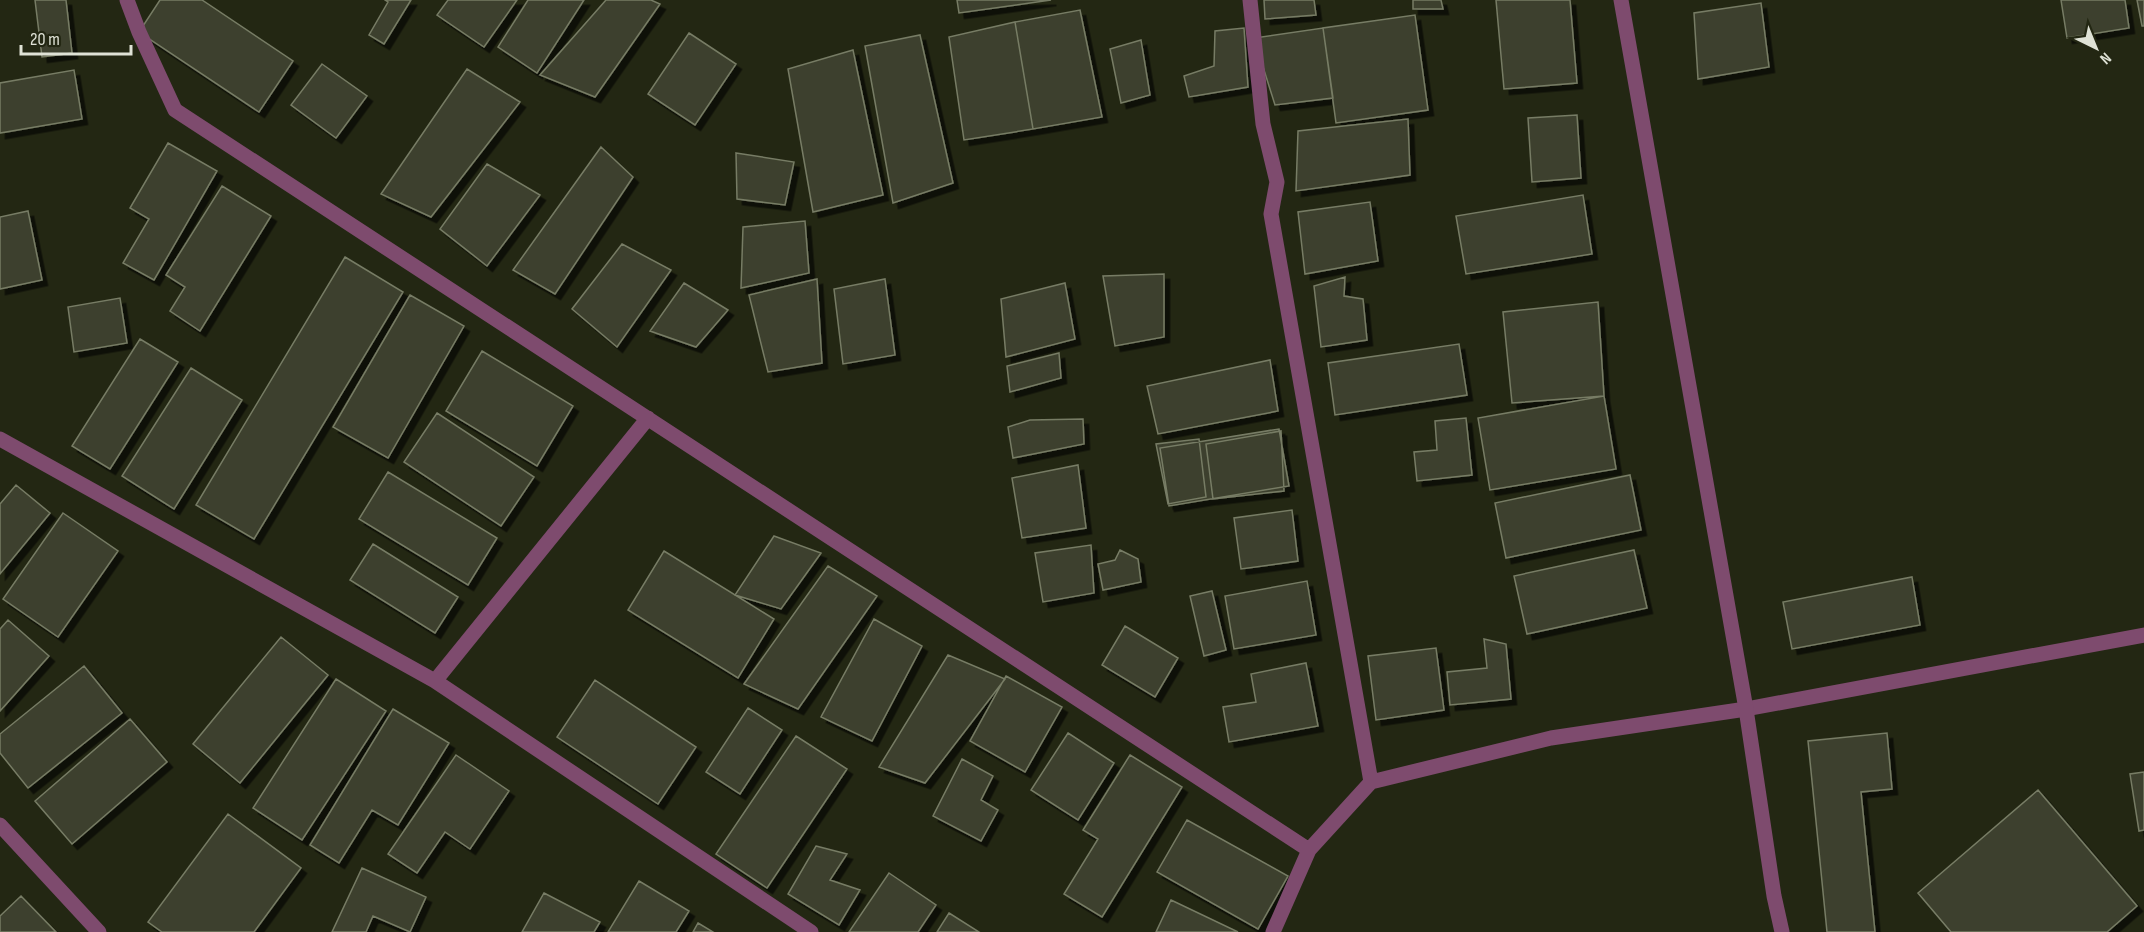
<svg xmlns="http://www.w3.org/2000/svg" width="2144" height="932" font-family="'Sofia Sans Condensed',sans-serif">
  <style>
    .building { fill: #3d412d; stroke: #777c65; stroke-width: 1.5; filter: url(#shadow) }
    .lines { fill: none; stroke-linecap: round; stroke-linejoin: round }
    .minor { stroke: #7e4b6e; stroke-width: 15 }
    .tertiary { stroke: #7e4b6e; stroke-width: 15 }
  </style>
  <defs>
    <filter id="shadow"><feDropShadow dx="5.5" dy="5.5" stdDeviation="0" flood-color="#0009"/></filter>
  </defs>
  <rect width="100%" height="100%" fill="#232713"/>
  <path class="building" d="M35,0H66L72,53L42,57Z
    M160,0H202L293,61L259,112L139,32Z
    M385,0H411L384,44L369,35L388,2Z
    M448,0H517L484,47L437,15Z
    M528,0H584L537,73L498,47Z
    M606,0H651L660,4L595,97L540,75Z
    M957,0H1051L959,13Z
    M1264,0H1314L1316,15L1265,19Z
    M1413,0H1441L1443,9H1413Z
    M1496,0H1570L1577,83L1504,89Z
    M2061,0H2125L2129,28L2067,38Z
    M2137,0H2144V26H2142Z
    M1761,3L1769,67L1698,79L1694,13Z
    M1080,10L1102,117L1033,129L1015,22Z
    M1415,15L1428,110L1336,123L1323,28Z
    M1015,22L1033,129L964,140L949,37Z
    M1244,28L1248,87L1189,97L1184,76L1214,66L1215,31Z
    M1323,28L1333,98L1275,105L1254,38Z
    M689,33L736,64L695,125L648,94Z
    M920,35L953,183L893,203L865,46Z
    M1141,40L1150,95L1121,103L1110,49Z
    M853,50L883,195L813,212L788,69Z
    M322,64L367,96L336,138L291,105Z
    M467,69L520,102L431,217L381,194Z
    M74,70L82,119L0,133V83Z
    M1577,115L1581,178L1532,182L1528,118Z
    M1408,119L1410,175L1296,191L1298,131Z
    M168,143L217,171L154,280L123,263L149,219L130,208Z
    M601,147L633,177L555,294L513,270Z
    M736,153L794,162L785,205L737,199Z
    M487,164L540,195L487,266L440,229Z
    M222,186L271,216L200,331L170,311L185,287L166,275Z
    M1583,195L1592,254L1466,274L1456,216Z
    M1370,202L1378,261L1305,274L1298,212Z
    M28,211L42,280L0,289V217Z
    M805,221L809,273L741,288L743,227Z
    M622,244L671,270L617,347L572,309Z
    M345,257L403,292L254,539L196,505Z
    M1164,274V337L1115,346L1103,276Z
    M1345,277L1344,296L1363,299L1367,340L1321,347L1314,286Z
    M817,279L822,363L768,372L749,295Z
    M885,279L895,355L843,364L834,289Z
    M684,283L728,310L696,347L650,331Z
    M1065,283L1075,339L1006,357L1001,299Z
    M410,295L464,326L388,458L333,427Z
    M120,298L127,343L74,352L68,307Z
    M1598,302L1604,396L1512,403L1503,312Z
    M140,339L178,362L110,469L72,446Z
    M1459,344L1467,395L1335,415L1328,363Z
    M482,351L573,406L537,466L446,411Z
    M1059,353L1061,378L1010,392L1007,366Z
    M1270,360L1278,411L1158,434L1147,386Z
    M191,368L242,400L174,509L122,476Z
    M1604,396L1616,469L1490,490L1478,418Z
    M437,413L534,477L501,526L404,462Z
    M1466,418L1472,475L1417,481L1414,452L1437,450L1435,421Z
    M1083,419L1084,444L1013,458L1008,427L1030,420Z
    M1279,429L1289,486L1169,506L1160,448Z
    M1281,431L1284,491L1213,499L1206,444Z
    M1199,439L1206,497L1168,504L1156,444Z
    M1078,465L1086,528L1022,538L1012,478Z
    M388,472L497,538L468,585L359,519Z
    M1630,475L1641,530L1506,558L1495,503Z
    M16,485L50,513L0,574V504Z
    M1292,510L1298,561L1241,569L1234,518Z
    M63,513L118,551L58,637L3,599Z
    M774,536L821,553L781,609L735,595Z
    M373,544L458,597L435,633L350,580Z
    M1091,545L1094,593L1043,602L1035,553Z
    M1120,550L1138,559L1141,582L1103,590L1098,564L1115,560Z
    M1634,550L1647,608L1527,634L1514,576Z
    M664,551L774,619L738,678L628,610Z
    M828,566L877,596L798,709L744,684Z
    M1912,577L1920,625L1792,649L1783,602Z
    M1307,581L1316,635L1234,649L1225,596Z
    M1212,591L1226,650L1204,656L1190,596Z
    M874,619L922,646L872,741L821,717Z
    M8,620L49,656L0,711V629Z
    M1125,626L1178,658L1155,697L1102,665Z
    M281,637L328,675L240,783L193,744Z
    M1484,639L1506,644L1511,699L1450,705L1447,672L1487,668Z
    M1436,648L1444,710L1376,720L1368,656Z
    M948,655L1005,679L925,783L879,767Z
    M1306,663L1318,726L1229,742L1223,707L1256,702L1251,674Z
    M84,666L122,713L28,788L0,753V734Z
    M1006,676L1062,707L1025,772L970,741Z
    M336,679L386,711L302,840L253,808Z
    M595,680L696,747L658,804L557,737Z
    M748,708L782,730L740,794L706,772Z
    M393,709L449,743L398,825L372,810L339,863L310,845Z
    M130,719L167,762L72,844L35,801Z
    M1068,733L1114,763L1078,820L1031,790Z
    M1887,733L1892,789L1861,792L1875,932H1827L1808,741Z
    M796,736L847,769L767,888L716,854Z
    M456,755L509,791L470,849L445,832L417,873L388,854Z
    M1130,755L1182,787L1102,917L1064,894L1098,839L1083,830Z
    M962,759L993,776L981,800L998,810L981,841L933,816Z
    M2144,772V830L2139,831L2130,774Z
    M2038,790L2137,906L2107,932H1951L1918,893Z
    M228,814L301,868L254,932H162L148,922Z
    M1187,820L1288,876L1258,929L1157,872Z
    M816,846L847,854L830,880L860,890L839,925L788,894Z
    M362,868L426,897L410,932L373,916L366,932H332Z
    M889,873L936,905L918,932H849Z
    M639,881L689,911L676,932H608Z
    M544,893L600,922L594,932H522Z
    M21,896L56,932H0V916Z
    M1171,900L1238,932H1156Z
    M949,913L979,932H937Z
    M698,923L713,932H693Z"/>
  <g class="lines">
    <path class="minor" d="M127,0L139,32L175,110L1309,850
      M1250,0L1263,124L1277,182L1271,214L1371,782
      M0,439L435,681L811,932
      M435,681L648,418
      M0,825L99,932
      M1273,932L1309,850L1371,782L1551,738L1746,709L2144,635"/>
    <path class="tertiary" d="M1621,0L1746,709L1774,896L1782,932"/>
  </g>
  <g transform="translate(2096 48) rotate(137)" stroke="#232713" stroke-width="4.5" paint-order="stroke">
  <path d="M0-4.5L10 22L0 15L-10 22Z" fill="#dfe2d6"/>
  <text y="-9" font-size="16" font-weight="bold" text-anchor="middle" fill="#dfe2d6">N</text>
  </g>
  <path d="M21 45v9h110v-9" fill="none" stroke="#dfe2d6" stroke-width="3"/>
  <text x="30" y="45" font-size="18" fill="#dfe2d6" stroke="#232713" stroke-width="4.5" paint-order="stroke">20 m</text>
</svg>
